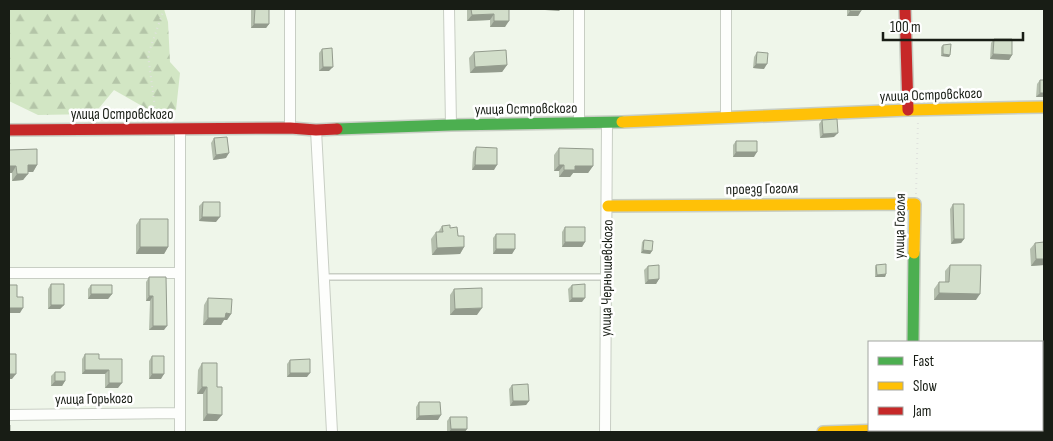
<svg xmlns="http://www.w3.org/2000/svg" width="1053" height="441" font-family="'Sofia Sans Condensed',sans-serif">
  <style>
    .forest { fill: url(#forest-firs) }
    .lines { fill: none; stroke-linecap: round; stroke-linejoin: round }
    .lane-casing { stroke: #c8cec4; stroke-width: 8 }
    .street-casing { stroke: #c8cec4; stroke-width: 12 }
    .fast-casing { stroke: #c8cec4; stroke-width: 14 }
    .slow-casing { stroke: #c8cec4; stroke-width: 14 }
    .jam-casing { stroke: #c8cec4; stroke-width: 14 }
    .path { stroke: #e0e2de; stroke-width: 2; stroke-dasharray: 1 4; stroke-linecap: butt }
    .lane { stroke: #fdfefc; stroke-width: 5 }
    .street { stroke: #fdfefc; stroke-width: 10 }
    .fast { stroke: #4caf50; stroke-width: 11 }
    .slow { stroke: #ffc107; stroke-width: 11 }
    .jam { stroke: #c62828; stroke-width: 11 }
    .wall { fill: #b5bfae }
    .shaded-wall { fill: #939b8d }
    .building { fill: #d2deca; stroke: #939b8d }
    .labels { text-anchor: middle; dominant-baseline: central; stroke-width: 5; stroke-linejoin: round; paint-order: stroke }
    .street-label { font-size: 15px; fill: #181d15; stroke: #fff }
  </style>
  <defs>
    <pattern id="forest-firs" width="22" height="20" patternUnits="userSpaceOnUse" patternTransform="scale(1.25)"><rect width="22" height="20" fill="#d2e6c4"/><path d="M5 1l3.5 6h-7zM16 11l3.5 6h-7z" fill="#b4c5a8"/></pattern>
  </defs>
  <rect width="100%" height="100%" fill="#eff6ea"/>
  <path class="forest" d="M9,9H164L168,22L170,62L180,73L176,110L156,114L114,90L94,114L38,115L9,101Z"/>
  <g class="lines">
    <g class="lane-casing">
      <path id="lane" d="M324,277H606"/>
    </g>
    <g class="street-casing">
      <path id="street" d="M290,9V128
        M449,9L451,125
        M726,118V9
        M579,123V9
        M316,130L332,432
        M9,273H179
        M9,415L179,413
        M180,432V129
        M605,432L607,123
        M911,432V430"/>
    </g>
    <g class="fast-casing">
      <path id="fast" d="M337,129L451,125L622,122
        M913,342L914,253"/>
    </g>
    <g class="slow-casing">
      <path id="slow" d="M622,122L908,110L1044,107
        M608,206L915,204L914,253
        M823,432L883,430"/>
    </g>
    <g class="jam-casing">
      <path id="jam" d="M905,9L908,110
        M9,130L290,128L316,130L337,129
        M1042,425H1044"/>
    </g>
    <path class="path" d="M164,9L148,55L155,108L166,118
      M916,194L918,121"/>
    <use href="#lane" class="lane"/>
    <use href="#street" class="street"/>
    <use href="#fast" class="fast"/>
    <use href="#slow" class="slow"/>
    <use href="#jam" class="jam"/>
  </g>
  <path class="wall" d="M251,9H269V24L266,28H251Z
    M467,9H509L505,27H490V20L467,21Z
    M847,9H861V11L858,16H847Z
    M994,39L1012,55L1009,60L990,59L991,43Z
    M943,45L950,55L949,57L941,56V47Z
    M322,49L329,71H319V53Z
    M474,52L507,65L502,72L470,73L469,58Z
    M757,52L764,69L753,68L754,57Z
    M1040,80L1044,97H1036L1037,84Z
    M822,120L834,137L820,138L819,124Z
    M214,138L226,158L213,160L211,143Z
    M736,141L754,157H733V145Z
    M476,147L494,170H472L473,152Z
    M559,148L593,166L588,173H573L570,177H559V171H554V155Z
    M9,150L37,165L33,172H28L23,180L12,181V173H9Z
    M203,202L216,222L199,221V206Z
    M953,204L964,239L961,243L951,244L950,209Z
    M140,219L168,247L164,254H136V225Z
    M442,226L450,228L458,236L464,247L460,254L432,255L431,239L436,232H438Z
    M565,227L585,242L582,247H562V232Z
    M496,234L515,249L512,254H493V238Z
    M644,240L652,251L650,254L641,253L642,242Z
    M1035,243L1044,265L1031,266L1030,249Z
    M876,265L886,274L885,277H875V267Z
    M950,265L976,300H934V289L939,282H945V271Z
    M648,266L659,279L656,284H645L644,270Z
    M149,277L164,330H149L150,301H146V282Z
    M51,284L64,305L60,309H48V289Z
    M91,285L112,294L108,299H88V289Z
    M572,285L582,302H569L568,289Z
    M454,289L477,315H450V295Z
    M208,298L231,314L227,320H224L221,325H203L204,305Z
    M85,354L99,359H122L118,388H105V374H82V359Z
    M152,356L161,379H149V361Z
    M290,360L307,377H287V364Z
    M202,363L217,387V421H203V394H197L198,370Z
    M55,372L65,381L62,386H51V376Z
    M512,385L529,401L526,405L510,406L509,389Z
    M419,402L438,420H416V407Z
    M450,417L465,432H447V421Z"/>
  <path class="shaded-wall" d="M547,9H561L559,11L545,10Z
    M850,11H861L858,16H847Z
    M494,14L490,20L467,21L472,15Z
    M494,21H509L505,27H490Z
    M254,24H269L266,28H251Z
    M943,54L950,55L949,57L941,56Z
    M993,54L1012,55L1009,60L990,59Z
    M756,64H767L764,69L753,68Z
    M507,65L502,72L470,73L475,67Z
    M323,67H333L329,71H319Z
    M1040,93H1044V97H1036Z
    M838,133L834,137L820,138L823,134Z
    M736,152H757L754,157H733Z
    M229,153L226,158L213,160L216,155Z
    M28,165H37L33,172H23Z
    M475,165H497L494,170H472Z
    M559,165H564L559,171H554Z
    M9,166H16L12,173H9Z
    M575,166H593L588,173H573L570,177H559L564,170Z
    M17,174H28L23,180L12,181Z
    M202,217H220L216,222L199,221Z
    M954,239H964L961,243L951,244Z
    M565,242H585L582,247H562Z
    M140,247H168L164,254H136Z
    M464,247L460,254L432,255L437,248Z
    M496,249H515L512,254H493Z
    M643,250L652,251L650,254L641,253Z
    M1036,259H1044V265L1031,266Z
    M886,274L885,277H875L877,275Z
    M659,279L656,284H645L648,280Z
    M939,293L980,294L976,300H934Z
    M91,294H112L108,299H88Z
    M149,296H153L150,301H146Z
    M572,298H585L582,302H569Z
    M51,305H64L60,309H48Z
    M9,308H23L20,313H9Z
    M482,308L477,315H450L455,309Z
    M226,313L231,314L227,320H224L221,325H203L208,318Z
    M153,326H167L164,330H149Z
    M85,370H109L105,374H82Z
    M290,373H310L307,377H287Z
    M9,374H16L12,379H9Z
    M152,374H164L161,379H149Z
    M55,381H65L62,386H51Z
    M109,383H122L118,388H105Z
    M202,387H207L203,394H197Z
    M513,401H529L526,405L510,406Z
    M207,414L222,415L217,421H203Z
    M441,415L438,420H416L419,416Z
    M451,429H467L465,432H449Z"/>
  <path class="building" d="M255,9H269V24H254Z
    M471,9H509V21H494V14L472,15Z
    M850,9H861V11H850Z
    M994,39H1012V55L993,54Z
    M951,44L950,55L943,54V45Z
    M332,48L333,67H323L322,49Z
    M506,50L507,65L475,67L474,52Z
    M757,52L768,53L767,64H756Z
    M1040,80H1044V93H1040Z
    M837,119L838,133L823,134L822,120Z
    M227,137L229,153L216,155L214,138Z
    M736,141H757V152H736Z
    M476,147L497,148V165H475Z
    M559,148L593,149V166H575V170H564V165H559Z
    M37,149V165H28V174H17L16,166H9V150Z
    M203,202H220V217H202Z
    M953,204H964V239H954Z
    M140,219H168V247H140Z
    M450,225V228L457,227L458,236H464V247L437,248L436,232H443L442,226Z
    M565,227H585V242H565Z
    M496,234H515V249H496Z
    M644,240L653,241L652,251L643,250Z
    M1044,242V259H1036L1035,243Z
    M886,264V274L877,275L876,265Z
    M659,265V279L648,280V266Z
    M950,265H981L980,294L939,293V282H949Z
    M149,277H166L167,326H153V296H149Z
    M51,284H64V305H51Z
    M585,284V298H572V285Z
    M9,285H17V297H23V308H9Z
    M91,285H112V294H91Z
    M482,288V308L455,309L454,289Z
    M208,298L232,299L231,314L226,313L225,318H208Z
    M9,354H16V374H9Z
    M85,354H99V359H122V383H109V370H85Z
    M152,356H164V374H152Z
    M310,359V373H290V360Z
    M202,363H217V387H222V415L207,414V387H202Z
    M55,372H65V381H55Z
    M528,384L529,401H513L512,385Z
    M419,402H440L441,415L419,416Z
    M450,417H467V429H451Z
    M9,425H10V432H9Z"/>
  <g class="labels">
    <g class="street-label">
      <text transform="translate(931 95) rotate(-2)">улица Островского</text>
      <text transform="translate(526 109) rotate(-1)">улица Островского</text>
      <text x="122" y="114">улица Островского</text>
      <text transform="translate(762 189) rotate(-1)">проезд Гоголя</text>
      <text transform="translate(900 226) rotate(-89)">улица Гоголя</text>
      <text transform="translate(607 278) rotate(-89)">улица Чернышевского</text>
      <text transform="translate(94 399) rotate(-1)">улица Горького</text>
    </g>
  </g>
  <rect width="1053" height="441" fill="none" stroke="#181d15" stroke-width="20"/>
  <rect x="868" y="341" width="175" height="90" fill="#ffffff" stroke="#a3a5a1"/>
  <rect x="878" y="357" width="25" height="8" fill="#4caf50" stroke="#a3a5a1"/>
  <text x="913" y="366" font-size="15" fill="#181d15">Fast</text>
  <rect x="878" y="382" width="25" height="8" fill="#ffc107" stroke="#a3a5a1"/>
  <text x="913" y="391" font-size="15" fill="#181d15">Slow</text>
  <rect x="878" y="407" width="25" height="8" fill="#c62828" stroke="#a3a5a1"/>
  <text x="913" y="416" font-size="15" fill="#181d15">Jam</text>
  <path d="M883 32v8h140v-8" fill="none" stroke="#181d15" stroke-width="2.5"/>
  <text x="890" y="32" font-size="15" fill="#181d15" stroke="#ffffff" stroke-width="4" paint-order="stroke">100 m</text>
</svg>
